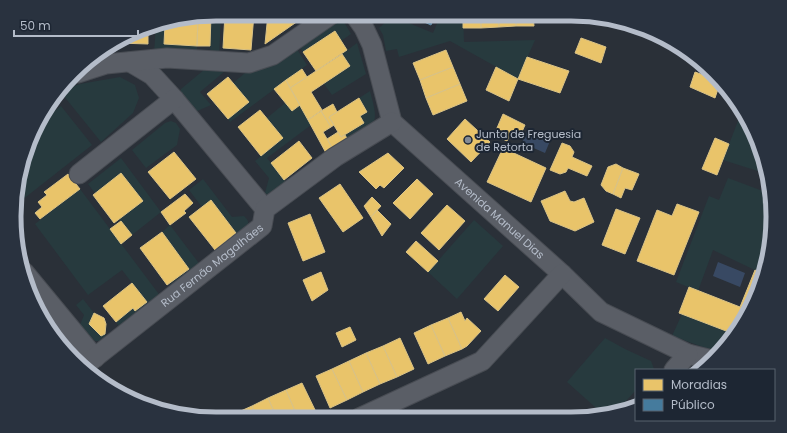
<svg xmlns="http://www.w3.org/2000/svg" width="787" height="433" font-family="Poppins,sans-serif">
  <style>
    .green { fill: #273a3e }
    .water { fill: #384963 }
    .homes { fill: #e9c46a; stroke: #d9c286 }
    .public { fill: #457b9d; stroke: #668eaa }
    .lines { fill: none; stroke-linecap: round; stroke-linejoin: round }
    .minor-casing { stroke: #484c53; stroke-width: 21 }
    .minor { stroke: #5a5e66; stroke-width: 19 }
    .poi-dot { fill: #848b96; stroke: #1d2633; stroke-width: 1.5 }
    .labels { text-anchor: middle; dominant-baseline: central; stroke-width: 4; stroke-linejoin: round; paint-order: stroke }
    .poi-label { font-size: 11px; fill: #b4bcc9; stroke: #1d2633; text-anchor: start }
    .street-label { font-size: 11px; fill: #b4bcc9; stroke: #1d2633 }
    .rim { fill: none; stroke: #b4bcc9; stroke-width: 5 }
  </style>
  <rect width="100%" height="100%" fill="#2a3038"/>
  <path class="green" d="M441,14H463L464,42L535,40L518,79L450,41L399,57L397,49L386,51L383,35L379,28L392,16L433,33Z
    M211,15L221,16L219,57H210Z
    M340,15L351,34L341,41L334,31L303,52L298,44Z
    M180,20L179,24H165L164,44L197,46V56L154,54L156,24Z
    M357,43L366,74L332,95L324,84L350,66L342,54Z
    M295,46L307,65L230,122L228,119L249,102L233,83L251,68Z
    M211,64L231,66L200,92L211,105L195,112L180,93L181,89Z
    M120,77L135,85L139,98L133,113L101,142L63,95L74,86L80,84Z
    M370,91C379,125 378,123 348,140L345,135L364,123L360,116L367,111L359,98Z
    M285,103L292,111L300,105L311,125L267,158L288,185L270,196L265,193L269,178L255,161L283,138L267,118Z
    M61,106L92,145L17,204L21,164L40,122Z
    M741,113L766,164L767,174L723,160Z
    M171,121L176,123L180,129L177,145L146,168L132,150L165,123Z
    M121,158L161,212L132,235L119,219L143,201L121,173L95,193L88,184Z
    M728,178L768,193L771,243L761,273L713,250L698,291L676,282L709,196L719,200Z
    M203,179L232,217L244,216C246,218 249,221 248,224C247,232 224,247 217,253L215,250L236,233L211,200L202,207L189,190Z
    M80,189L161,297L121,329L116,322L133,308L136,311L147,302L122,270L88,295L35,224Z
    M474,220L503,246L457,299L428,272Z
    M170,225L201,266L173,288L170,284L189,269L162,232Z
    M83,299L94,313L89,324L101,336L105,334L108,339L105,341H95L80,325L84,315L76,305Z
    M682,314L734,334L720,353L672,336Z
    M605,338L625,349L651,361L654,369L636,370V390L616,412L604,415L567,382Z"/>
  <path class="water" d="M527,131L550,141L545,153L522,143Z
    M718,262L745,273L740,287L713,276Z"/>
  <path class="homes" d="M225,14H254L251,50L223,48Z
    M268,14H308L265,44Z
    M463,14H481V28H463Z
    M481,14H498L499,27L481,28Z
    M498,14H516V26L499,27Z
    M516,14H533L534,26H516Z
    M573,14H583L582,18Z
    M211,15L210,46H197L198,17Z
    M198,17L197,46L164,44L165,24H179L180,20Z
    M148,26V44L118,43Z
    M335,31L347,50L316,71L303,52Z
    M581,38L606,47L601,63L575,53Z
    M446,50L453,67L420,80L413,63Z
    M342,54L350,66L311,92L322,110L308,120L290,88Z
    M527,57L569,71L560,93L518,79Z
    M453,67L460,84L426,98L420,80Z
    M496,67L518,79L509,101L486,90Z
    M302,69L307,77L290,88L286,80Z
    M695,72L715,79L720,83L715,98L690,87Z
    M228,77L249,102L228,119L207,94Z
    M286,80L300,105L292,111L274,89Z
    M460,84L467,101L433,115L426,98Z
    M359,98L367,112L360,116L364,123L341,137L329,117Z
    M333,104L337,112L329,117L334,125L331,127L321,111Z
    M260,110L283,138L261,156L238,127Z
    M321,111L331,127L323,132L333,149L326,153L308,120Z
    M503,114L525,125L521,134L512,130L507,141L494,135Z
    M465,119L490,142L471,162L447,139Z
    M338,132L341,137L345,135L348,140L333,149L327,139Z
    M715,138L729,144L717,175L702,169Z
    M299,141L312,158L284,180L271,163Z
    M562,143L570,146L574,152L572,157L592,166L587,176L568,168L566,172L560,174L550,170Z
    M503,148L546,168L531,202L487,182Z
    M174,152L196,179L170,199L148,172Z
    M388,153L404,168L384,188L380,185L376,189L359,172Z
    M616,164L623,168L613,194L606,191L601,185L608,167Z
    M623,168L639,174L632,190L625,188L621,198L613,194Z
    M121,173L143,201L114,223L93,195Z
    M68,174L80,189L40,219L35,213L42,207L38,202L47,195L44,192Z
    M417,179L433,194L410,219L393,203Z
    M340,184L363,218L343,232L319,198Z
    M565,191L570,201L574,202L584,198L594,222L575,231L550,221L541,201Z
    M185,194L193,203L184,211L186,213L170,225L161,212Z
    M372,197L381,206L371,217L364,206Z
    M211,200L236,233L215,250L189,217Z
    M677,204L699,212L674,275L637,261L657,210L672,216Z
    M447,205L465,221L439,250L421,233Z
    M616,209L640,218L625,254L602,245Z
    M377,210L391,224L382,236L371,217Z
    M310,214L325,252L303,261L288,223Z
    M121,221L132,235L121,244L110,229Z
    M162,232L189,269L167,285L140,248Z
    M416,241L438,261L428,272L406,252Z
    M755,270L761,273L746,318L734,334L679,313L689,287L740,307Z
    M321,272L328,290L312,301L303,280Z
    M505,275L519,287L498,311L484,299Z
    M132,283L147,302L135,311L133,308L116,322L103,306Z
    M461,312L465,321L467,318L481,331L467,346L462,349L448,318Z
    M94,313L104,318L106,324L105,334L101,336L89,324Z
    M448,318L462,349L445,356L431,325Z
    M431,325L445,356L428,364L414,333Z
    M350,327L356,340L342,347L336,333Z
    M400,338L414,369L397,377L383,346Z
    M383,346L397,377L380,384L366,353Z
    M366,353L380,384L363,392L349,361Z
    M349,361L363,392L347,400L332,369Z
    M332,369L347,400L330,408L316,376Z
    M302,383L317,414L307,418H298L286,390Z
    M286,390L298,418H277L268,398Z
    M268,398L277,418H257L252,406Z
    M252,406L257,418H236L234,414Z
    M234,414L236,418L225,419Z"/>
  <path class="public" d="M406,14H436L431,25Z"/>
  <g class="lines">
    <g class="minor-casing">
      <g id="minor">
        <path id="s1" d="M354,14L364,28L372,45L392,122L562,274L601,312L688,354L712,360"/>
        <path d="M130,62L152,75L174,99L265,209"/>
        <path d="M78,73L106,64L167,58L249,63L273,55L332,14"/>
        <path d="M79,174L174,99"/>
        <path d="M24,272L95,358"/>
        <path id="s2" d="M84,366L262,226L265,209L335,157L392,122"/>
        <path d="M674,370L688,354"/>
        <path d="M359,418L482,361L562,274"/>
      </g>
    </g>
    <use href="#minor" class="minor"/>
  </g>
  <circle class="poi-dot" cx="468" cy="140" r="4"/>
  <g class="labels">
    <g class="poi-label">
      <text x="476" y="134">Junta de Freguesia<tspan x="476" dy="13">de Retorta</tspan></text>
    </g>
    <g class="street-label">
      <text stroke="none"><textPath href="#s1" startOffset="260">Avenida Manuel Dias</textPath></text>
      <text stroke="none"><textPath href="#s2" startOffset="163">Rua Fernão Magalhães</textPath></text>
    </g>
  </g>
  <path d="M0 0H787V433H0ZM216 21H571A195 195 0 0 1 766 216V217A195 195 0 0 1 571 412H216A195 195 0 0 1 21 217V216A195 195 0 0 1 216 21Z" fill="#29323f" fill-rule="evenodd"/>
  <path class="rim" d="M216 21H571A195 195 0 0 1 766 216V217A195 195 0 0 1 571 412H216A195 195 0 0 1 21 217V216A195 195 0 0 1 216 21Z"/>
  <rect x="635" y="369" width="140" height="52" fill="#1d2633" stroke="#59626f"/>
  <rect x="643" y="379" width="20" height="12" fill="#e9c46a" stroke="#59626f"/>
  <text x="671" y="389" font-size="12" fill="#b4bcc9">Moradias</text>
  <rect x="643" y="399" width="20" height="12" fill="#457b9d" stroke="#59626f"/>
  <text x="671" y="409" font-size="12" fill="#b4bcc9">Público</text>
  <path d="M14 30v6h124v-6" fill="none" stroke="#b4bcc9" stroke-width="2"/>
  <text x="20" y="30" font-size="12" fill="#b4bcc9" stroke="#1d2633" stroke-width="3" paint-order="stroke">50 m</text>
</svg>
